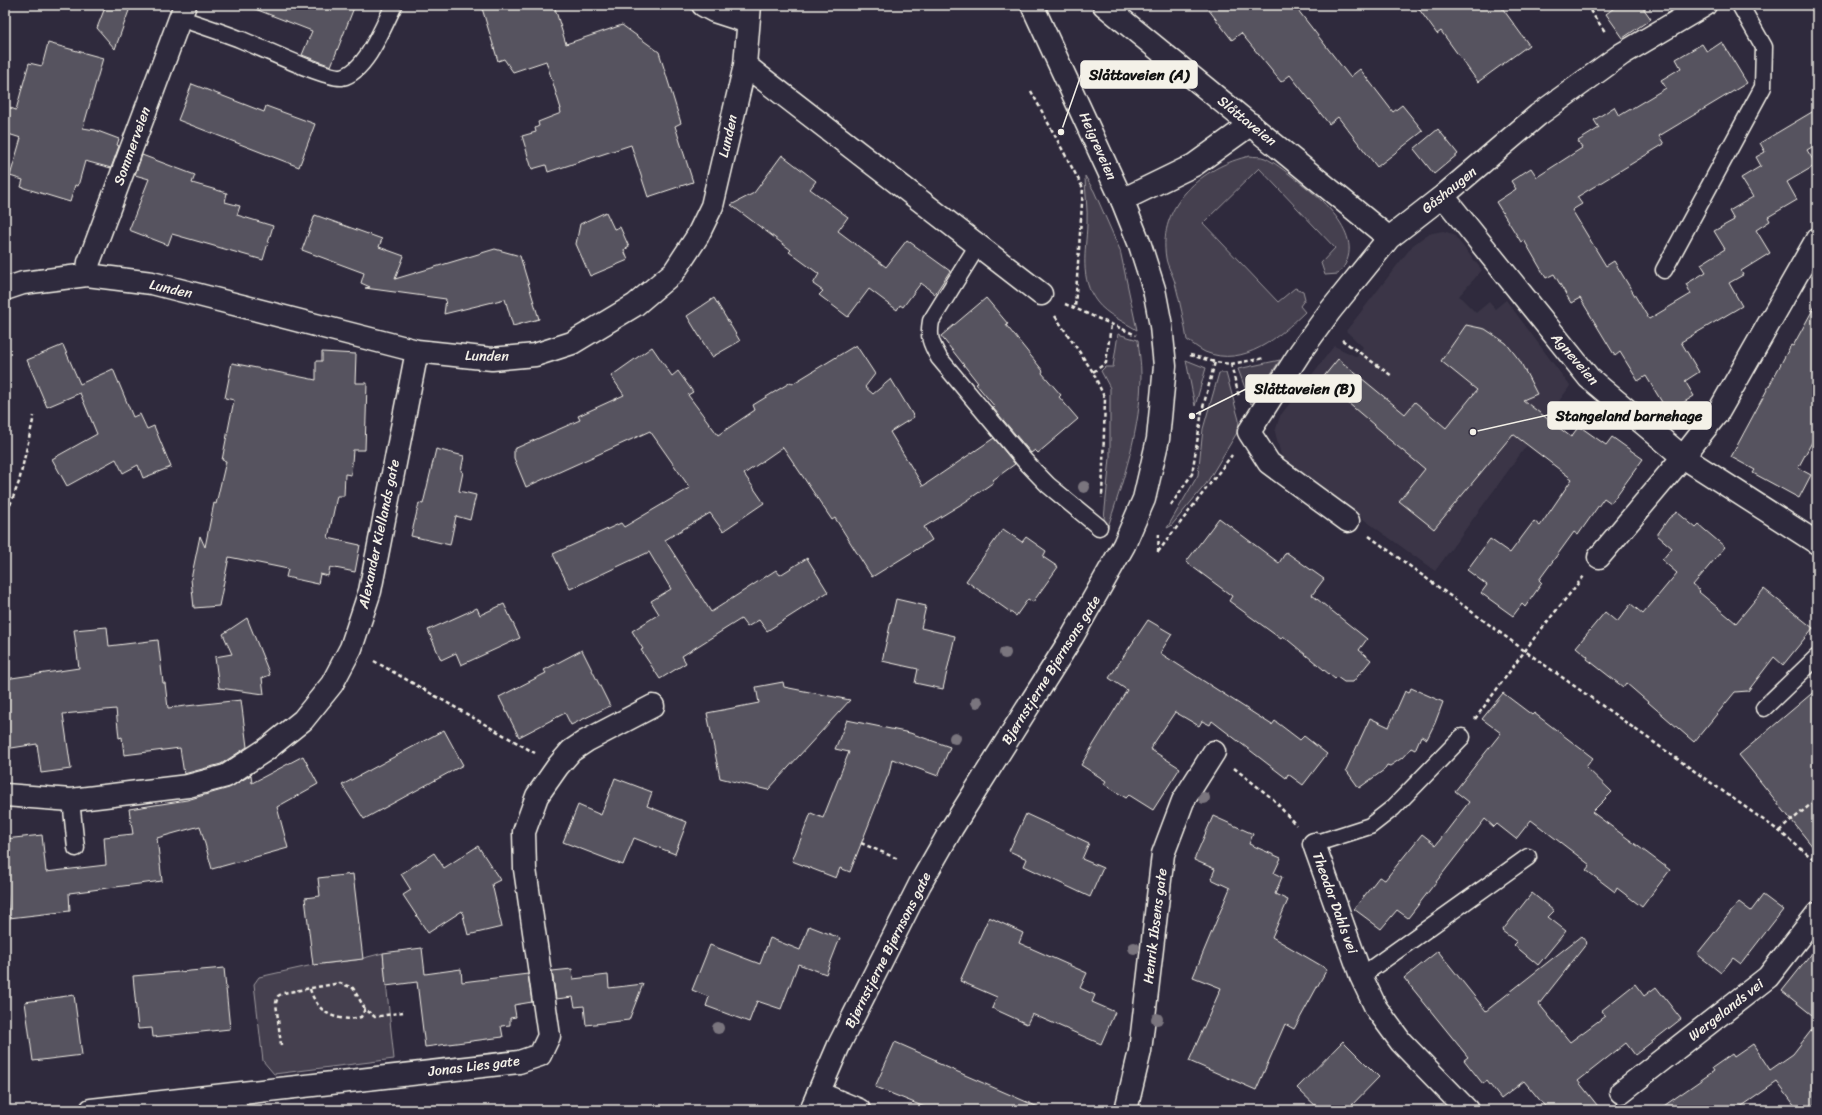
<svg xmlns="http://www.w3.org/2000/svg" width="1822" height="1115" font-family="Sriracha,sans-serif">
  <style>
    .built { fill: #3b3647 }
    .green { fill: #454050; stroke: #9c989c }
    .building { fill: #56525f; stroke: #f4f1e8 }
    .lines { fill: none; stroke-linecap: round; stroke-linejoin: round }
    .service-casing { stroke: #f4f1e8; stroke-width: 19 }
    .minor-casing { stroke: #f4f1e8; stroke-width: 25 }
    .secondary-casing { stroke: #f4f1e8; stroke-width: 25 }
    .path { stroke: #f4f1e8; stroke-width: 2.5; stroke-dasharray: 4 3; stroke-linecap: butt }
    .service { stroke: #2f2a3d; stroke-width: 16 }
    .minor { stroke: #2f2a3d; stroke-width: 22 }
    .secondary { stroke: #2f2a3d; stroke-width: 22 }
    .tree { fill: #7a757e }
    .labels { text-anchor: middle; dominant-baseline: central; stroke-width: 3.5; stroke-linejoin: round; paint-order: stroke }
    .street-label { font-size: 14px; fill: #f4f1e8; stroke: #2f2a3d }
    .leader { fill: none; stroke: #f4f1e8; stroke-width: 1.5 }
    .callout-dot { fill: #f4f1e8; stroke: #2f2a3d; stroke-width: 1.5 }
    .callout { fill: #f4f1e8; stroke: #f4f1e8; stroke-width: 1.5 }
    .callout-label { font-size: 15px; text-anchor: middle; font-weight: bold; fill: #111 }
  </style>
  <rect width="100%" height="100%" fill="#2f2a3d"/>
  <filter id="ink" filterUnits="userSpaceOnUse"><feTurbulence type="fractalNoise" baseFrequency=".025" numOctaves="2"/><feDisplacementMap in="SourceGraphic" scale="8" xChannelSelector="R" yChannelSelector="G"/><feConvolveMatrix kernelMatrix="1 2 1 2 8 2 1 2 1" color-interpolation-filters="sRGB"/></filter>
  <g filter="url(#ink)">
    <path class="built" d="M1443,231L1453,234L1482,270L1459,296L1476,313L1489,302L1495,309L1506,300L1570,386L1435,571L1319,487L1281,455L1275,432L1280,416L1334,346L1357,357L1363,347L1346,331L1413,245L1428,234Z"/>
    <path class="green" d="M1250,156C1254,157 1261,156 1265,158C1274,162 1285,171 1293,177C1320,197 1372,239 1338,274L1325,275L1321,263L1335,248L1259,168L1203,223L1278,302L1295,288L1303,291L1305,299L1300,306L1305,312C1279,337 1244,368 1205,352C1199,349 1193,344 1187,340C1184,321 1180,302 1175,283C1173,275 1167,266 1166,258C1157,205 1203,166 1250,156Z
      M1085,176L1094,191L1120,250L1137,330C1124,322 1106,314 1097,302C1079,279 1086,251 1087,225C1088,209 1085,192 1085,176Z
      M1118,334L1138,340C1139,351 1141,363 1141,374C1141,429 1123,481 1106,533L1104,519L1110,458V388L1101,371L1105,367H1113Z
      M1186,360L1206,368L1195,406Z
      M1280,360L1251,404L1238,369Z
      M1219,373H1226L1239,420L1238,431L1206,484L1171,526L1167,528L1198,475L1203,429Z
      M383,953L394,1059L274,1074L263,1061L254,984L259,977L313,965L356,960Z"/>
    <path class="building" d="M106,5H131L115,49L97,28Z
      M250,5H355L331,66L302,55L312,31L250,7Z
      M481,5H554L566,44L622,25L659,52L681,123L675,126L693,182L648,197L631,145L548,172L546,165L532,169L522,136L536,132L535,128L539,126L538,122L561,113L560,109H561L546,61L513,72L504,59L498,61Z
      M1205,5H1294L1350,77L1360,69L1393,112L1402,105L1423,131L1377,167L1338,117L1329,124L1290,75L1281,82L1241,33L1232,40Z
      M1416,5H1500L1529,45L1478,82L1441,31L1437,34Z
      M1618,5H1641L1651,19L1623,38L1606,14Z
      M1722,42L1747,83L1659,136L1664,144L1577,197L1582,204L1572,210L1606,266L1614,261L1649,319L1691,294L1686,284L1706,272L1701,264L1725,249L1714,231L1734,220L1729,211L1753,197L1741,178L1761,166L1756,157L1765,152L1760,143L1817,109V144L1807,150L1816,165L1787,182L1797,200L1768,217L1770,221L1756,230L1770,253L1741,271L1743,275L1729,283L1742,306L1681,342L1699,372L1685,381L1694,396L1668,412L1646,376L1638,381L1620,352L1615,356L1580,298L1571,303L1554,274L1546,278L1524,240L1521,242L1496,202L1516,189L1511,181L1531,168L1537,177L1582,148L1578,141L1599,128L1594,120L1614,107L1619,116L1666,88L1661,80L1681,68L1676,59L1702,44L1707,52Z
      M48,43L103,58L83,128L95,130L119,139L117,145L119,146L111,168L85,161L78,186L75,185L70,202L21,187L23,180L10,176L21,138L5,133V106L16,110L29,63L42,66Z
      M192,84L264,112L266,106L315,124L299,167L178,120Z
      M1438,129L1458,154L1434,174L1414,149Z
      M142,155L195,175L192,183L227,193L225,202L240,206L237,215L273,226L263,260L172,234L168,245L129,230L149,179L135,175Z
      M782,155L816,181L810,189L848,217L838,231L886,267L907,240L950,271L935,294L921,283L903,307L900,305L897,310L869,289L848,317L819,295L823,291L813,284L819,274L789,252L791,250L731,205L754,193Z
      M606,212L614,229L620,227L629,247L624,250L628,260L590,276L576,244L580,224Z
      M315,215L382,239L379,247L404,256L395,279L495,249L520,256L539,319L513,326L505,299L444,314L446,299L365,288L370,287L361,283L364,273L302,250Z
      M714,298L740,341L712,357L687,316Z
      M986,298L1008,324L1006,325L1043,371L1042,373L1061,395L1059,397L1078,419L1038,453L1035,450L1031,453L993,408L995,407L976,384L978,383L941,336Z
      M1817,302V433L1798,468L1811,475L1799,498L1753,473L1755,470L1731,457L1791,345L1793,346Z
      M1466,325L1485,329L1506,343L1520,361L1537,394L1523,400L1571,437L1579,426L1606,445L1612,437L1643,459L1611,503L1604,498L1578,535L1574,532L1539,580L1542,583L1525,607L1522,604L1513,616L1481,593L1487,585L1467,570L1490,539L1510,553L1534,521L1540,526L1572,479L1513,434L1434,529L1399,501L1425,469L1386,437L1387,436L1321,380L1338,359L1405,414L1415,402L1446,428L1477,390L1441,361Z
      M63,345L80,384L113,369L133,417L140,414L147,429L154,426L171,467L143,478L138,465L123,473L116,459L67,486L52,459L97,434L80,393L47,407L27,360Z
      M856,345L875,374L865,387L873,394L891,379L914,417L890,432L923,486L994,438L1015,464L993,480L994,482L965,502L924,527L932,540L872,577L835,518L832,520L783,447L744,474L764,503L723,531L710,513L665,540L711,612L776,570L780,575L807,558L828,592L767,631L759,620L747,627L741,619L682,656L686,663L660,679L641,650L643,649L632,631L659,614L651,601L671,589L649,552L570,589L553,554L621,523L624,527L690,488L650,431L526,487L514,458V449L580,420L578,416L624,395L611,376L652,347L672,376L678,371L693,392L688,395L718,435L755,410L753,405L791,382L792,384Z
      M322,352L356,354L355,383H367L365,450H353L351,475L345,474L344,496H337L328,538L360,545L355,572L330,567L328,576L320,574L318,584L286,577L288,569L229,557L219,606L194,608L191,579L200,536L205,547L214,503L216,504L226,461L222,460L234,400L225,398L232,363L316,380V361H322Z
      M436,449L464,456L461,471L463,472L459,491L476,495L470,520L456,516L450,545L411,536L419,503L423,504Z
      M1677,512L1696,528L1699,525L1725,547L1693,585L1700,591L1699,592L1736,623L1764,589L1813,628L1783,665L1774,657L1748,691L1735,692L1694,742L1626,683L1623,687L1587,659L1588,657L1576,647L1605,612L1617,622L1631,604L1643,614L1677,573L1662,560L1672,548L1657,535L1669,518Z
      M1219,518L1279,563L1286,552L1324,579L1312,595L1367,639L1359,650L1371,660L1353,682H1344L1337,677L1335,679L1283,636L1281,639L1229,601L1232,596L1186,562Z
      M1003,529L1022,542L1026,537L1046,551L1043,557L1058,567L1033,602L1028,599L1016,616L966,581Z
      M896,599L926,606L921,628L955,636L943,689L915,683L918,669L882,661Z
      M504,604L520,638L461,665L456,653L441,660L428,630L477,608L480,615Z
      M247,618L270,675L262,678L264,694L219,688L215,657L232,654L223,634Z
      M1148,620L1172,634L1160,653L1272,725L1275,721L1300,740L1304,736L1327,754L1303,785L1288,774L1286,778L1212,721L1210,725L1202,721L1199,726L1175,712L1150,749L1180,768L1153,810L1129,795L1126,798L1104,784L1106,781L1081,765L1127,690L1109,678Z
      M107,627L109,646L158,640L163,683H165L168,708L241,700L247,747L221,764L184,774L180,748L124,755L122,737L119,738L116,709L63,714L71,769L41,773L37,744L5,749V679L79,668L74,630Z
      M582,650L610,706L571,725L565,713L519,737L499,697L546,673L544,670Z
      M783,682L784,687L850,700L768,790L720,778L707,713L759,703L756,687Z
      M1411,688L1443,702L1435,723L1427,739L1421,736L1415,750L1411,748L1402,758L1390,766L1387,765L1384,770L1359,788L1346,770L1370,718L1389,727L1405,691L1409,693Z
      M1817,689V852L1739,755Z
      M1503,693L1532,715L1534,713L1593,758L1586,767L1612,792L1592,812L1670,870L1642,907L1617,888L1615,892L1586,870L1590,865L1531,820L1516,839L1497,824L1494,827L1485,819L1408,918L1397,910L1381,929L1354,909L1379,877L1385,880L1422,834L1436,845L1469,802L1455,791L1501,733L1482,719Z
      M847,720L910,733L950,747L938,776L892,759L889,773L850,872L840,868L836,878L792,861L811,813L823,818L849,752L835,749Z
      M444,730L463,765L364,819L342,785Z
      M303,756L318,784L277,807L288,848L212,869L200,826L157,838L162,881L69,893L70,911L9,918L5,879V839L42,835L46,872L106,865L104,837L133,834L129,809L187,800L229,788L251,775L252,783Z
      M615,778L652,792L647,806L687,822L675,854L634,838L623,865L563,842L578,805L601,815Z
      M1026,814L1089,843L1082,859L1103,868L1090,897L1024,866L1027,859L1009,851Z
      M1213,816L1253,834L1249,844L1281,858L1274,873L1282,877L1275,894L1288,900L1272,937L1327,969L1294,1029L1285,1024L1256,1090L1189,1061L1221,988L1193,977L1230,888L1211,879L1215,869L1194,860Z
      M478,846L500,880L492,884L502,927L468,935L462,911L428,933L403,895L411,890L401,874L434,853L444,868Z
      M353,874L363,959L313,965L305,898L320,896L318,878Z
      M1532,893L1554,911L1548,917L1566,931L1538,965L1514,945L1517,942L1502,931Z
      M1763,895L1783,910L1741,964L1733,958L1721,973L1697,954L1739,902L1751,911Z
      M989,917L1023,933L1019,943L1087,973L1080,988L1095,995L1092,1002L1115,1012L1101,1044L1032,1014L1027,1024L992,1008L997,997L960,981Z
      M809,926L840,938L826,974L798,964L781,1009L757,1001L749,1022L706,1006L709,997L692,990L710,945L760,964L770,938L800,950Z
      M1581,936L1587,943L1539,1004L1570,1042L1605,1016L1601,1011L1635,984L1644,996L1656,987L1681,1019L1635,1055L1626,1043L1578,1081L1601,1110H1548L1524,1081L1501,1099L1487,1081L1483,1084L1464,1060L1468,1057L1404,978L1438,951L1486,1011Z
      M1817,947V1019L1782,991Z
      M422,948L425,974L461,969L462,982L528,974L532,1002L514,1005L516,1017L510,1018V1025L501,1026L503,1037L425,1047L417,982L386,986L383,953Z
      M224,968L230,1029L153,1037L152,1028L138,1029L133,976Z
      M572,969L573,979L608,975L609,988L643,984L629,1020L586,1025L584,1006L575,1007L573,997L556,999L552,971Z
      M74,995L82,1055L33,1061L25,1002Z
      M1817,1023V1110H1798L1777,1082L1736,1110H1658L1714,1071L1712,1068L1732,1054L1734,1057L1753,1044L1770,1070L1793,1054Z
      M1343,1041L1379,1077L1347,1110H1320L1297,1088Z
      M895,1042L936,1060L935,1062L1045,1110H932L875,1087Z"/>
    <g class="lines">
      <g class="service-casing">
        <path id="service" d="M179,18C200,25 222,32 242,40C260,47 326,79 342,77C366,72 384,25 394,5
          M978,245L931,321C928,338 931,343 939,358L1024,460L1048,485L1099,527
          M1664,270L1763,87L1764,47L1740,5
          M1764,708L1817,657
          M71,800L76,848
          M1314,844L1370,826L1393,808L1462,737
          M1361,976L1528,857"/>
      </g>
      <g class="minor-casing">
        <path id="minor" d="M703,5L714,11L748,22
          M1104,5L1389,238
          M745,65L1041,294
          M1443,196L1589,378L1683,457L1817,543
          M1122,200L1194,165L1251,124
          M87,275L89,262L185,5
          M5,289L23,283L87,275L152,283L417,351L492,359L535,355L572,343L635,305L674,272L697,237L712,206L745,65L750,5
          M1348,521L1269,463L1249,432L1301,351L1330,311L1389,238L1443,196L1538,115L1622,54L1705,5
          M1599,557L1683,457L1719,411L1817,239
          M5,795L71,800L188,786L226,776L267,749L303,720L332,684L351,648L370,591L417,351
          M1314,844L1361,976L1376,1008L1401,1042L1467,1110
          M1621,1092L1768,977L1817,914
          M818,1093L859,1110
          M91,1110L519,1062L540,1055L549,1036L525,869L524,832L537,796L558,766L571,751L586,741L653,706
          M1126,1110L1140,1051L1163,854L1183,801L1214,752"/>
      </g>
      <g class="secondary-casing">
        <path id="secondary" d="M811,1110L839,1045L920,884L952,828L1072,637L1124,545L1144,499L1158,439L1165,366L1161,326L1154,289L1140,245L1122,200L1032,5"/>
      </g>
      <path class="path" d="M1586,5L1606,33
        M1031,91L1083,188L1075,308
        M1065,304L1136,335
        M1055,316L1093,372L1105,399L1102,498
        M1342,340L1392,376
        M1190,355L1215,362L1231,364L1265,358
        M1231,364L1239,397
        M1093,372L1106,363L1111,325
        M1171,505L1192,474L1202,411L1215,362
        M5,518L19,482L34,416
        M1369,536L1525,651L1779,831L1817,862
        M1158,552L1232,455
        M1158,552L1159,533
        M374,661L535,753
        M1475,719L1535,637L1584,576
        M1234,768L1273,799L1296,825
        M1779,831L1817,799
        M861,843L898,859
        M310,989C317,1013 337,1023 361,1017L365,1009
        M281,1045L276,1003L278,996L283,993L340,983L353,988L365,1009L375,1017L403,1012"/>
      <use href="#service" class="service"/>
      <use href="#minor" class="minor"/>
      <use href="#secondary" class="secondary"/>
    </g>
    <g class="tree">
      <circle cx="1084" cy="487" r="6"/>
      <circle cx="1005" cy="653" r="6"/>
      <circle cx="977" cy="702" r="6"/>
      <circle cx="955" cy="738" r="6"/>
      <circle cx="1204" cy="798" r="6"/>
      <circle cx="1134" cy="948" r="6"/>
      <circle cx="1157" cy="1019" r="6"/>
      <circle cx="718" cy="1028" r="6"/>
    </g>
  </g>
  <g class="labels">
    <g class="street-label">
      <text transform="translate(1247 121) rotate(39)">Slåttaveien</text>
      <text transform="translate(728 136) rotate(-77)">Lunden</text>
      <text transform="translate(132 146) rotate(-70)">Sommerveien</text>
      <text transform="translate(1098 146) rotate(66)">Heigreveien</text>
      <text transform="translate(1449 190) rotate(-39)">Gåshaugen</text>
      <text transform="translate(171 289) rotate(13)">Lunden</text>
      <text transform="translate(487 356) rotate(1)">Lunden</text>
      <text transform="translate(1575 359) rotate(49)">Agneveien</text>
      <text transform="translate(379 534) rotate(-78)">Alexander Kiellands gate</text>
      <text transform="translate(1051 670) rotate(-58)">Bjørnstjerne Bjørnsons gate</text>
      <text transform="translate(1335 903) rotate(70)">Theodor Dahls vei</text>
      <text transform="translate(1155 926) rotate(-83)">Henrik Ibsens gate</text>
      <text transform="translate(888 950) rotate(-63)">Bjørnstjerne Bjørnsons gate</text>
      <text transform="translate(1726 1010) rotate(-38)">Wergelands vei</text>
      <text transform="translate(474 1066) rotate(-7)">Jonas Lies gate</text>
    </g>
  </g>
  <path class="leader" d="M1061 132L1081 75M1192 416L1246 389M1473 432L1548 415"/>
  <g class="callout-dot">
    <circle cx="1061" cy="132" r="4"/>
    <circle cx="1192" cy="416" r="4"/>
    <circle cx="1473" cy="432" r="4"/>
  </g>
  <g class="callout">
    <rect x="1081" y="61" width="116" height="27" rx="4"/>
    <rect x="1246" y="375" width="115" height="27" rx="4"/>
    <rect x="1548" y="402" width="163" height="27" rx="4"/>
  </g>
  <g class="callout-label">
    <text x="1139" y="80">Slåttaveien (A)</text>
    <text x="1304" y="394">Slåttaveien (B)</text>
    <text x="1629" y="421">Stangeland barnehage</text>
  </g>
  <rect width="1822" height="1115" fill="none" stroke="#2f2a3d" stroke-width="20"/>
  <rect x="10" y="10" width="1802" height="1095" fill="none" stroke="#f4f1e8" stroke-width="1.5" filter="url(#ink)"/>
</svg>
